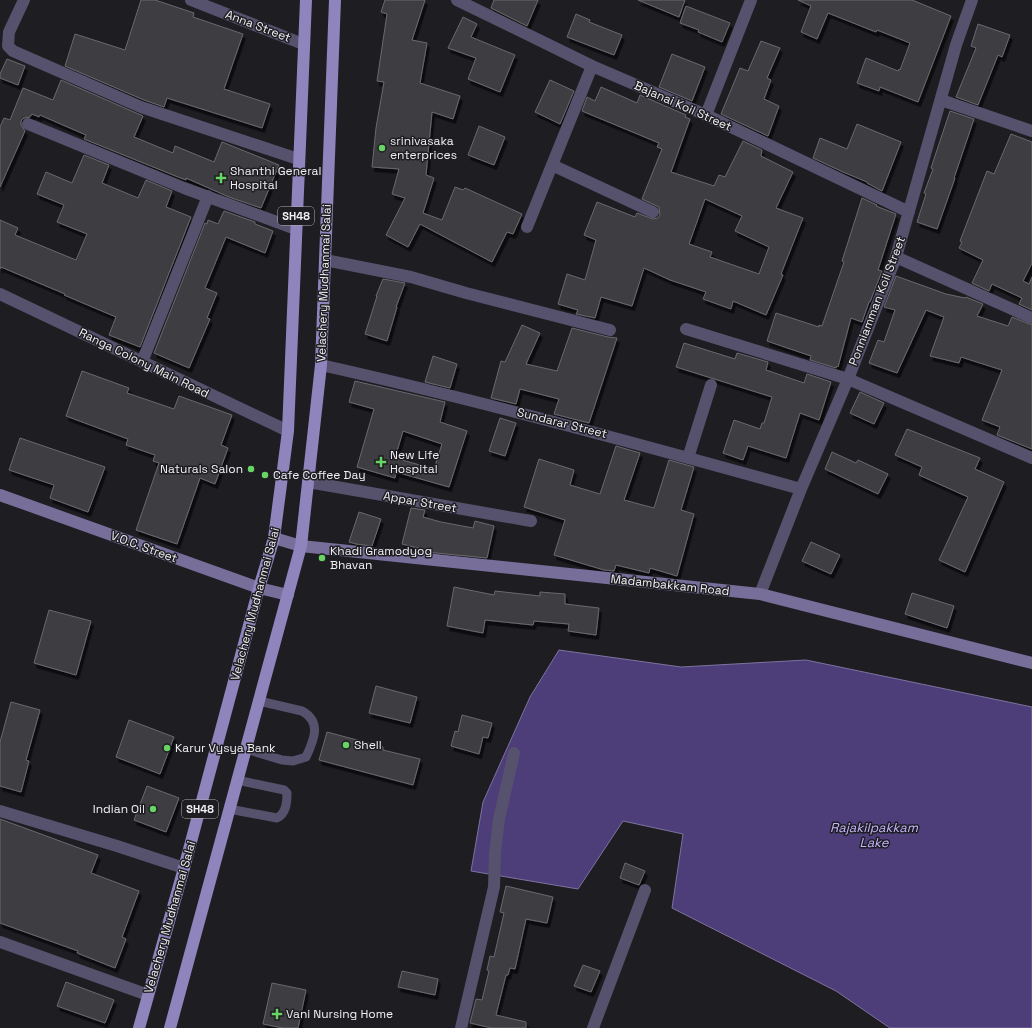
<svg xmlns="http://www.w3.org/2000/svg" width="1032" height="1028" font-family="'Space Grotesk',sans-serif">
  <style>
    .water { fill: #4d3e7a; stroke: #7e739e }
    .building { fill: #3d3c42; stroke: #6a696f; fill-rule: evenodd; filter: url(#shadow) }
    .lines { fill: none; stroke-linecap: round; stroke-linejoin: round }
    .lane { stroke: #56516c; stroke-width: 9 }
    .street { stroke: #56516c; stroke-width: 12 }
    .secondary { stroke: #776e9a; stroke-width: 12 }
    .primary { stroke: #9084bd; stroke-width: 12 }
    .poi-dot { fill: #68d465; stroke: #1e1d22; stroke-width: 1.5 }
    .labels { text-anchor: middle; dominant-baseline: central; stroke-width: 3; stroke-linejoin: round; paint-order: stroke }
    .shield { fill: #1e1d22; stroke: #b1b0b4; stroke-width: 1 }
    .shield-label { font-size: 11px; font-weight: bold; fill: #f0eff3 }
    .street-label { font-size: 12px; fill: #f0eff3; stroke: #1e1d22 }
    .poi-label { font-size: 12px; fill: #f0eff3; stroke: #1e1d22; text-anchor: start }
    .water-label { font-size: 13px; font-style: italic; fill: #c4b5ff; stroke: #1e1d22 }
  </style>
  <defs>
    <filter id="shadow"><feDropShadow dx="2.5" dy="4.5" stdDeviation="0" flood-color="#0009"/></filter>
  </defs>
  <rect width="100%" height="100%" fill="#1e1d22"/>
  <path class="water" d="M559,650L681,667L806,660L1032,707V1028H890L836,991L672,908L683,834L623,821L578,889L471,871L483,802L530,697Z"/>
  <path class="building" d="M141,0H155L194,13L193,17L243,34L224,89L270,104L262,128L167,98L164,107L144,100L65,66L75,34L125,50Z
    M385,0H425L412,40L427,43L420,83L460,96L453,119L432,112L426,175L434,178L423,213L442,220L455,187L463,190L465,188L522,214L513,234L507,232L492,262L420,224L408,247L386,235L405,198L392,194L399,169L372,167L376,128L384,82L377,81L387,14L381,12Z
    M494,0H538L527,26L491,8Z
    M638,0H685L679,17Z
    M798,0H912L951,16L918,102L880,87L879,91L857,83L866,58L898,71L899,69L900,70L910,43L877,30L876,32L828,13L817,39L801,32L811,6Z
    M686,6L730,23L722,42L698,32L699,30L680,23Z
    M576,14L590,20L589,22L622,35L614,55L567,37Z
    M463,17L477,24L471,37L515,55L500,92L468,79L476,58L448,48Z
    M978,24L1010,35L1002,57L998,55L978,105L956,97L976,48L971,46Z
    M761,41L780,48L767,78L771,80L764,99L779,106L768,136L721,114L740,68L748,71Z
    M672,54L705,67L692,101L659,87Z
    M7,59L25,66L18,85L0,78V74Z
    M61,80L143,116L134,137L173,153L175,146L214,162L222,142L279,165L261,208L229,197L186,178V180L178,177L84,139L86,135L40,115L39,117L32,114L30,117L24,118L21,121V125L25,131L0,187V127L4,118L10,120L23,88L53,100Z
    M550,80L574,91L560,124L535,112Z
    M601,87L637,103L640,95L686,115L685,117L690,119L671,172L714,186L719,175L725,177L743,141L762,150L761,156L793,172L776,208L803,218L781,274L783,275L766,315L733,301L731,309L703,299L706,292L670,280L644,268L632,306L601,297L595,318L576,314L578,310L558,304L567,274L585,280L596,240L584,235L597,202L635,217L637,213L653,219L658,218L660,215L659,207L642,199L662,149L657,147L659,143L582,111L587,97L595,101ZM705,199L742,216L735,231L769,247L759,274L710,257L712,252L689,244Z
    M950,111L974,119L954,178H955L937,229L917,222L926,194L924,193L933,169L931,168Z
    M857,124L901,142L882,191L867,183V182L843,172L813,158L820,138L847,149Z
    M479,126L505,137L494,165L468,155Z
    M1011,134L1032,142V263L1023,281L1029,284L1032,277V310L1019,304L1022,298L992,284L989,291L972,283L983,260L959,248L962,242L960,241L987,171L994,174Z
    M84,155L109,165L102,183L138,198L146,180L172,191L166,207L191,217L140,347L109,335L116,317L64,295L65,294L1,267L0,269V220L18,228L15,235L76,260L87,234L57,222L64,205L37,194L46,172L72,183Z
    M862,198L877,205L876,206L896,214L878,270L882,271L870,302H869L862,322L851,318L838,367L837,366L836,368L810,360L811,356L767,341L776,313L819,327V325L822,326L844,262L842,261Z
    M224,211L255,222V224L273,231L265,253L226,237L205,288L217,293L207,318L210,319L189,368L154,353L205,223L207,224L208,220L218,224Z
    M896,276L946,294L965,298L966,297L983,304L977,316L1008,326L1012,317L1032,325V449L997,435L1000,427L982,420L1002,370L961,357L959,363L930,356L944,317L926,310L897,373L869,363L878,340L884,342L895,310L884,307Z
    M383,279L405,283L396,307H397L387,341L365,334L377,296H376Z
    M522,325L540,333L526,364L557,371L572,328L608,337L617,338L589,423L554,414L559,399L520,389L516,404L491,398L501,361L505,362Z
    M684,343L735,359L737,353L768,362L766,370L804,383L807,374L831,382L819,420L800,413L786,458L748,446L743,460L723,453L734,420L760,429L762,423H764L772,397L676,367Z
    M433,356L457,364L450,388L425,382Z
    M82,371L129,388L127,393L174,409L179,396L232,415L221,445L228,448L215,484L200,478L177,544L136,530L159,463L153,461L155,455L126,445L128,439L66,416Z
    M355,381L445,402L440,422L467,431L449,487L396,472L395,478L357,467L374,409L349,402ZM403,431L442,444L434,469L395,458Z
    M860,392L884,403L874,424L850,413Z
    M500,418L516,423L505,456L489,451Z
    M907,429L980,458L975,469L1004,482L965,572L939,560L968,497L919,475L922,467L895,455Z
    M20,438L105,467L88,512L50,498L54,485L9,470Z
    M616,446L640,453L624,500L654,508L669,460L694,467L681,510L694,514L677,576L650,568L649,573L616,565L614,571L604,570L554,555L565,520L524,507L539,459L574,470L570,485L600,494Z
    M832,452L856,463L858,460L888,474L878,494L825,469Z
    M411,508L425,510L423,517L441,522L473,528L475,521L494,526L487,558L417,551L418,548L402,544Z
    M359,512L381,519L372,546L356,544L349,542Z
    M811,542L840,555L831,574L802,561Z
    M454,587L494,595L495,591L540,596V592L565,594V604L599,608L596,635L568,631L569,624L534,621L533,625L485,620L483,633L447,626Z
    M912,593L954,606L947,628L905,614Z
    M49,610L91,621L76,675L34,663Z
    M376,686L417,697L410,723L369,713Z
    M11,702L40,710L26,760L29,761L21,792L0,786V742Z
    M462,715L492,723L488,738L483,737L479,754L451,746L455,731L458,732Z
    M129,720L174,737L160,774L116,757Z
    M327,732L383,747V750L420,759L413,785L319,760Z
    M147,786L179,798L166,832L134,820Z
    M0,819L98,855L91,873L139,891L122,937L126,939L115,968L77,953L78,951L0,923Z
    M625,863L645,871L639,885L620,878Z
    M506,886L553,897L547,923L526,919L515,969L510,968L508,975H506L496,1015L526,1022V1028H492L470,1023L476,999L482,1000L489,971L487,970L490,956L494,957L504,913L500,912Z
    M583,965L600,971L591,992L574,986Z
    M402,971L438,979L435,995L398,987Z
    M66,982L114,1000L105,1023L57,1006Z
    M272,983L306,990L298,1028H283L263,1024Z"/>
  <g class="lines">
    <path class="lane" d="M246,749L282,760L293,761L306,757C314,740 322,722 302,711L259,701
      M229,809L277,818C286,814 287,803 287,793L284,790L237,780"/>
    <path class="street" d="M24,0L9,32L8,46L13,51L141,107L298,159
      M191,0L303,44
      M457,0L592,66L706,115L909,212
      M941,100L1032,131
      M706,115L751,0
      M28,124L184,188L296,229
      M552,165L653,212
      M527,227L592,66
      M896,257L1032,318
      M325,260L411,277L466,293L610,330
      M0,294L288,431
      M686,329L848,379L1032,458
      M142,362L208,196
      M321,365C482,401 642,445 801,489
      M688,458L711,385
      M308,482L531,521
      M760,594L801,489L848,379L896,257L956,45L972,0
      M0,811L117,846L184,868
      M0,942L148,995
      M461,1028L494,887L495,853L499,819L514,753
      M593,1028L645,890"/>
    <path class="secondary" d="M0,495L259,588L288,595
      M274,538L301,546L760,594L1032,663"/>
    <path class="primary" d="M139,1028L184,868L259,588L274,538L288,431L306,0
      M170,1028L301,546L321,365L335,0"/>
  </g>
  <g class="poi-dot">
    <circle cx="382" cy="148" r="4"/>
    <path d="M219 172h4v4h4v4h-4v4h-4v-4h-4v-4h4z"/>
    <path d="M379 456h4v4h4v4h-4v4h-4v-4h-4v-4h4z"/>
    <circle cx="251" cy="469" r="4"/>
    <circle cx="265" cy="475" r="4"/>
    <circle cx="322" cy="558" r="4"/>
    <circle cx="346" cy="745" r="4"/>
    <circle cx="167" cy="748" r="4"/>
    <circle cx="153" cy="809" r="4"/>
    <path d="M275 1008h4v4h4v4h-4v4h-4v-4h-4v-4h4z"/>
  </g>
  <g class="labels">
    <g class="shield">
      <rect x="278" y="207" width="36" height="18" rx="3"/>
      <rect x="182" y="800" width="36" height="18" rx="3"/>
    </g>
    <g class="shield-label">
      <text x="296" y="216">SH48</text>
      <text x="200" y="809">SH48</text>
    </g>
    <g class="street-label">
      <text transform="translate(258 26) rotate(21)">Anna Street</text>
      <text transform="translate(683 106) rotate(24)">Bajanai Koil Street</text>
      <text transform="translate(324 283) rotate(-88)">Velachery Mudhanmai Salai</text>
      <text transform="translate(877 301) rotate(-69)">Ponniamman Koil Street</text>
      <text transform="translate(144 363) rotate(26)">Ranga Colony Main Road</text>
      <text transform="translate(562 423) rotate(14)">Sundarar Street</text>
      <text transform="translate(420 502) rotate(10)">Appar Street</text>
      <text transform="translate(144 547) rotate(20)">V.O.C. Street</text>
      <text transform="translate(670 585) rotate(6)">Madambakkam Road</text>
      <text transform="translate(255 604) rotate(-75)">Velachery Mudhanmai Salai</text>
      <text transform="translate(170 917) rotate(-74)">Velachery Mudhanmai Salai</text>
    </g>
    <g class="poi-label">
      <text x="390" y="141">srinivasaka<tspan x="390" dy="14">enterprices</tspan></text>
      <text x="230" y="171">Shanthi General<tspan x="230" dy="14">Hospital</tspan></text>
      <text x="390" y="455">New Life<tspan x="390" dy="14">Hospital</tspan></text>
      <text x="243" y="469" text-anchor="end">Naturals Salon</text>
      <text x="273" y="475">Cafe Coffee Day</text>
      <text x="330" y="551">Khadi Gramodyog<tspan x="330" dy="14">Bhavan</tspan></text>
      <text x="354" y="745">Shell</text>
      <text x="175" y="748">Karur Vysya Bank</text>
      <text x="145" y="809" text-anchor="end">Indian Oil</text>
      <text x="286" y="1014">Vani Nursing Home</text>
    </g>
    <g class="water-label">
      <text x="874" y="827">Rajakilpakkam<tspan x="874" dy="15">Lake</tspan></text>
    </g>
  </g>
</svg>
